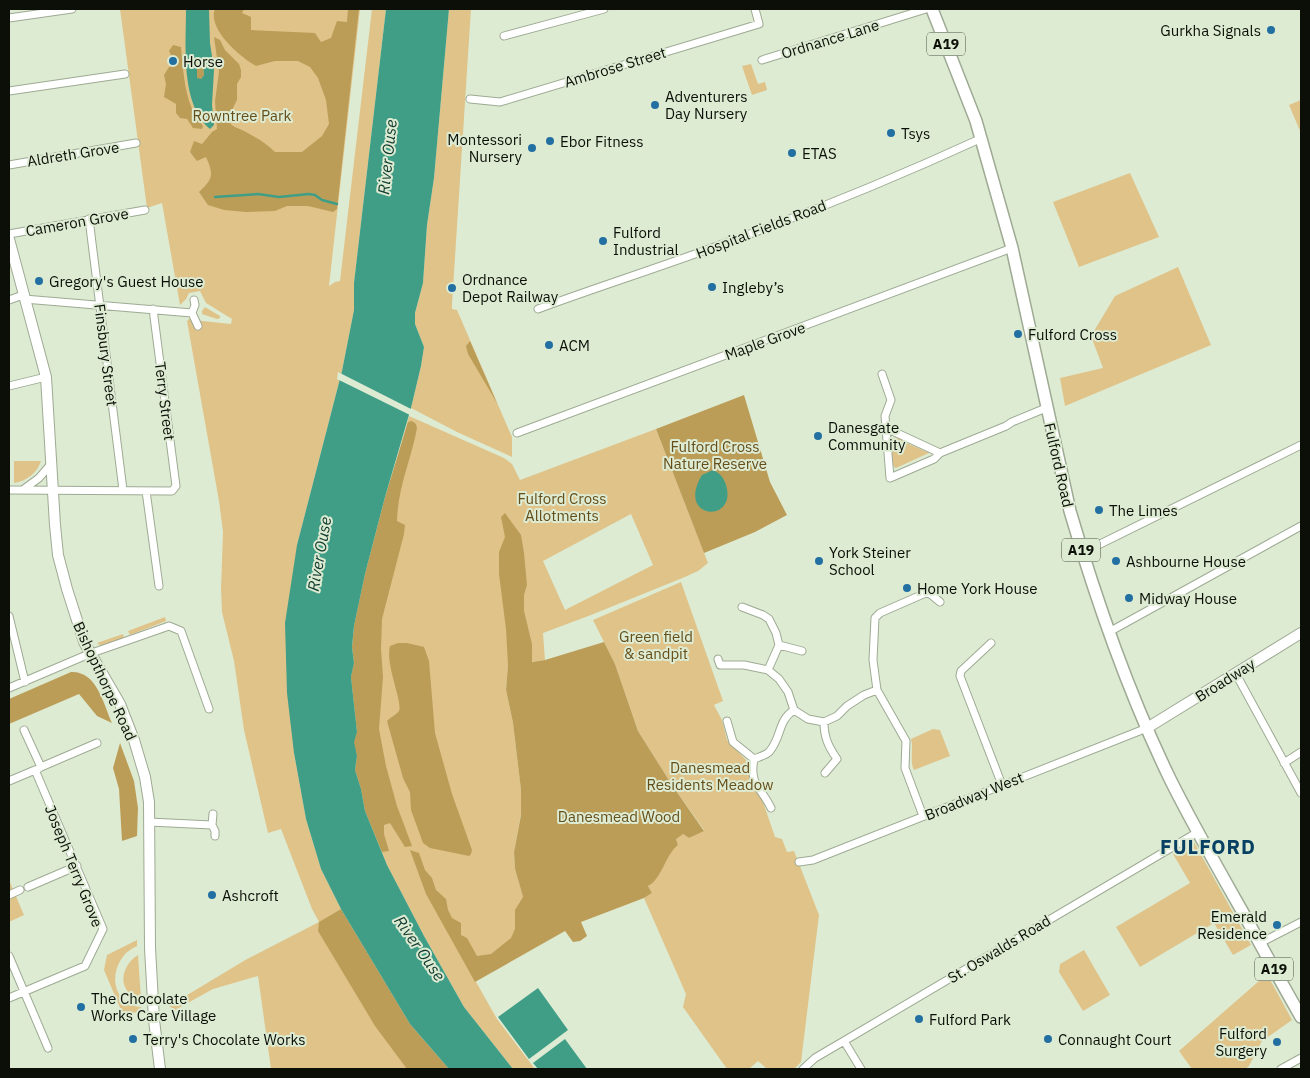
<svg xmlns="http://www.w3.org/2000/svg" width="1310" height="1078" font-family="'IBM Plex Sans',sans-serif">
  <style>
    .green { fill: #dfc389; fill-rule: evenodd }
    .forest { fill: #bc9d58 }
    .water { fill: #409e87; fill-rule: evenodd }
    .pier { fill: #deebd3 }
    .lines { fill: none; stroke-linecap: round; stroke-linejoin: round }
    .stream { stroke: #409e87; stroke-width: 2.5 }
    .street-casing { stroke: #9eaa93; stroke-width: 9 }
    .secondary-casing { stroke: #9eaa93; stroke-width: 12 }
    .primary-casing { stroke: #9eaa93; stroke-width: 14 }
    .street { stroke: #fff; stroke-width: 7 }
    .secondary { stroke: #fff; stroke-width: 10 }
    .primary { stroke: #fff; stroke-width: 11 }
    .poi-dot { fill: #226fa1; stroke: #deebd3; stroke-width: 2 }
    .labels { text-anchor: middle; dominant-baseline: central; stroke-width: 4; stroke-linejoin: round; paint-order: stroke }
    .shield { fill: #deebd3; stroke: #4a5144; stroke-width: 1 }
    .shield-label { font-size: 14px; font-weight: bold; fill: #0b0f07 }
    .poi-label { font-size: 15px; fill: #0b0f07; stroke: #deebd3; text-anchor: start }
    .street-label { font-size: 15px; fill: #0b0f07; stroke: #deebd3 }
    .park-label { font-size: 15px; fill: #644e19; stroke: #deebd3 }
    .water-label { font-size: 16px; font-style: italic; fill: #0c382e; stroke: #deebd3 }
    .district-label { font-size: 20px; font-weight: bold; letter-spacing: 1px; fill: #074062; stroke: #deebd3 }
  </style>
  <rect width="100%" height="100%" fill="#deebd3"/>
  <path class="green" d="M120,9H360L329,286L335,282L340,281L372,9H386L354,283V310L342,371L297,545L294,753L306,819L321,869L341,909L320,922L423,1069H271L258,976L213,989L175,1010L169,1006L247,959L319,922L312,909L281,829L268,833L244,730L234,661L222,612L221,589L223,532L219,501L187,321L190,318L193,320L231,324L232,319L206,303L200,291L189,293L186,299L180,305L162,203L147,208Z
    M449,9H471L452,304V309L457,310L512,437V457L457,432L411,408L421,366L424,347L415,324V313L423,283L427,225L434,178Z
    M751,64L758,84L765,82L767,90L752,95L742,66Z
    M1301,100V133L1289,105Z
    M1130,173L1159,237L1079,267L1053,202Z
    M1178,267L1211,345L1065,406L1060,378L1103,368L1091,336L1115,296Z
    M205,307L220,316V318L217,319L202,314V311Z
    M409,416L504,458L512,464L520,480L656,429L708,563L698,571L685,577L591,615L543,633L545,660L508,665L506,690L513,723L521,790V814L514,852L515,869L523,897L519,931L502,949L481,959L462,957L497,1019L535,1069H513L464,1007L424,936L387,865L365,811L361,789L355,770L357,756L353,742L357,732L351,677L354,663V626L365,574ZM631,514L653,565L565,610L543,561Z
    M897,437L902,438V441L927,452H931L896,468L894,467C890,458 888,447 893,438Z
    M14,461H41C37,473 27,481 14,483Z
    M681,582L723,701L714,705L722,720L727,740L746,760L749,765L748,772L753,786L761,796L775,837L782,839L787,852L794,851L819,915L801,1062L794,1069H767L758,1061L749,1069H727L683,1007L686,994L644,898L652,893L648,886L658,875L671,850L678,845L676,839L679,835L683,834L689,838L704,830L672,785L638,731L615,664L593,620Z
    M165,617L166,621L130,635L128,631Z
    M123,634L124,638L101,646L97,643Z
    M933,729L940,730L950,756L914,770C909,760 914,750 911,739Z
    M1194,842L1251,945L1233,955L1214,923L1140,967L1116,927L1190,883L1173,854Z
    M9,880L24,915L9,922Z
    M137,940V946C131,949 126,952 122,958C108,978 116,1005 141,1007V1010L124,1017L104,970L107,955Z
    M1084,950L1110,995L1083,1011L1059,972L1060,964Z
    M138,955L141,999C116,993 120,966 138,955Z
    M1267,974L1292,1020L1262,1041L1249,1066L1245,1069H1192L1179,1051Z"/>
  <path class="forest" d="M215,9H244L242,13L251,17V30L315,33L321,42L331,38L337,21L347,22L348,9H359L337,209L333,212L308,206H287L275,211L246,212L224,210L208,205L199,192C213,179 214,175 206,157L197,161L190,152L194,141L202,144L212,132L217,129L215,101L219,72L214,37L220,40L225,50L239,64L241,70V77L237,84V100L233,108L230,123C234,128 239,128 244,131C255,137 266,143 275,152H302L322,136L329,124L326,100L318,78L310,67L298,61H275L256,66C240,57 207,29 215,9Z
    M173,45L181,47C183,69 184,89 192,109C194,115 199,120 203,126L202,129L193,128L187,119L180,118L176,113V104L164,97L166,84L164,75L169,67L176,65V60L172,57L169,51Z
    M199,59L203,63L204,75L201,79L198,80L197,78L196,61Z
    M470,341L497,403L468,354L466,346Z
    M744,395L770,482L787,515L755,532L704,553L656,429Z
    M412,421L416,424L417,428C411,461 398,486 397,521L405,525L404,534L382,619L381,649L383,677L379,729L386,766L397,806L412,846L405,847L390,823L384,825V834L389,851L382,852L365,811L361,789L355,770L357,756L353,742L357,732L351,677L354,663L352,647L354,626L365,574L385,497L408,422Z
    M505,513L521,535L524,553L527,585L524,595V611L532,644V662L545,660L604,642L615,664L638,731L672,785L704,831L689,838L683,834L676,839L678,845C665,855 662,879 648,886L652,893L644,898L581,922L587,936L580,941L573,942L565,931L475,982L426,894L410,850L419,853L425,870L432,878L436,890L446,899L448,910L452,918L461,923V935L467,938L477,956L491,954L511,938L515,929V910L523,897L515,869L514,852L521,815V790L513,723L506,690L508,665L506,629L499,574V552L505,537L501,517Z
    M398,643H407L424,647L429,661L435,733L452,794L472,850L471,854L469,856L430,848L423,843L411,810L410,792L403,778L387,721C390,718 397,714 399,711C403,702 385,665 390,646Z
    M71,672C97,671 103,703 112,723L97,716L79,694L9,724V699Z
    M120,743L134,781L138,808L137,836L122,841L119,789L113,768Z
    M341,909L410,1024L449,1069H407L375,1026L318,931L319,922Z"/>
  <path class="water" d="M186,9H209L210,43L214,70L212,105L214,125L210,129C180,104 186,45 186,9ZM197,59H200L203,63L204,75L201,79L197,78Z
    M386,9H449L434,178L427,225L423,283L415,313V324L424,347L421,366L411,408L385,497L365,574L354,626L352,647L354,663L351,677L357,732L354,742L357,756L355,770L361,789L365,811L387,865L424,936L464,1007L513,1069H449L410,1024L341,909L321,869L306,819L294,753L287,693L285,623L297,545L342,371L354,310V283Z
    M713,470C720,473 724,478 726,485C738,524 675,520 702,475Z
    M538,988L568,1030L529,1059L498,1017Z
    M565,1039L587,1069H538L533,1063Z"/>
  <path class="pier" d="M338,372L413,410L412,416L337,379Z"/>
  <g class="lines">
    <path class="stream" d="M215,197L258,194L279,197L309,194L315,195L322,200L337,204"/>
    <g class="street-casing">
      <path id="street" d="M9,18L72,9
        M504,36L604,9
        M762,60L926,9
        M9,91L125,74
        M470,99L500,102L759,24L755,9
        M9,165L136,143
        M89,219L123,490
        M9,234L145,210
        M24,299L192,313
        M9,300L23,295
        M194,300L195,305L192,313L198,326
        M538,309C597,287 658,268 717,246C807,214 895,178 982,138
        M882,374L891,400L885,416L890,478L934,459L940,453L1006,426L1012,422L1046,408
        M9,386L46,377
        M886,428L940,453
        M517,433L1012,248
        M24,489L39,478L51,464
        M9,490L172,491L176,486L153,309
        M146,491L159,586
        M1082,553L1301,445
        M742,607L763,615L769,619L776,633L779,645L768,670
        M9,616L25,682
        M1109,632L1301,526
        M991,643L961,671L960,676L1002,785
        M779,645L802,651
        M718,659L720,665H744L768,670L779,679L788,692L794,710L808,719L824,722L837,716L847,706L864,695L877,690
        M1236,674L1301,793
        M9,688L89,654L169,626L181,631L209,709
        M727,721L733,742L754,759C759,757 766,755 769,752C782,738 777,721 794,710
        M824,722C824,737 828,746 837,759L825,773
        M24,730L41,767L38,769
        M754,759C749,785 761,787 771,808
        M1284,763L1301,752
        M41,767L97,743
        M9,781L35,770L103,929L85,966L9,998
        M923,816L905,768L906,741L877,690L873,660L875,618L880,613L928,592L940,602
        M149,822L212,825L213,814
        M212,825L215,831V836
        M799,862L813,860L1147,728
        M28,887L77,866
        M9,895L20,890
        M1260,943L1301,922
        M9,956L48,1048
        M844,1041L861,1069
        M803,1069L815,1058L844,1041L1198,832
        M1281,1069L1301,1058"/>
    </g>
    <g class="secondary-casing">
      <path id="secondary" d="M9,239L46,377L55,525L58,555L67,589L84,642L120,704L134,740L145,777L149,802L150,948L154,1020L160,1069
        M1147,728L1301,633"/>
    </g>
    <g class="primary-casing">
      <path id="primary" d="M932,9L976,121L1012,248L1070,511C1097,603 1129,695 1171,781C1194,827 1220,872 1246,918C1264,951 1282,984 1301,1017"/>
    </g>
    <use href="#street" class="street"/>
    <use href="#secondary" class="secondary"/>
    <use href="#primary" class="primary"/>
  </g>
  <g class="poi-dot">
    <circle cx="1271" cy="30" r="5"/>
    <circle cx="173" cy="61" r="5"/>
    <circle cx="655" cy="105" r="5"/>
    <circle cx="891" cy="133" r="5"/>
    <circle cx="550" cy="141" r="5"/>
    <circle cx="532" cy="148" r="5"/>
    <circle cx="792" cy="153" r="5"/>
    <circle cx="603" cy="241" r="5"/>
    <circle cx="39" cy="281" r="5"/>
    <circle cx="712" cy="287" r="5"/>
    <circle cx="452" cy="288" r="5"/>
    <circle cx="1018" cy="334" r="5"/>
    <circle cx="549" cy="345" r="5"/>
    <circle cx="818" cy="436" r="5"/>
    <circle cx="1099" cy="510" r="5"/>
    <circle cx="819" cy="561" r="5"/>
    <circle cx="1116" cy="561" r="5"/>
    <circle cx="907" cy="588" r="5"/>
    <circle cx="1129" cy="598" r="5"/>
    <circle cx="212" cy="895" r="5"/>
    <circle cx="1277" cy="925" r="5"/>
    <circle cx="81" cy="1007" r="5"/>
    <circle cx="919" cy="1019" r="5"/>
    <circle cx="133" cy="1039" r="5"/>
    <circle cx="1048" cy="1039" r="5"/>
    <circle cx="1277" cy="1042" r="5"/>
  </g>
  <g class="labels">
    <g class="shield">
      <rect x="927" y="32.5" width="38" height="23" rx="4"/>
      <rect x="1062" y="538.5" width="38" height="23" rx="4"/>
      <rect x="1255" y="957.5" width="38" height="23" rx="4"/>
    </g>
    <g class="shield-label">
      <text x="946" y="44">A19</text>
      <text x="1081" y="550">A19</text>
      <text x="1274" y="969">A19</text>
    </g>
    <g class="poi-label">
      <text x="1261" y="30" text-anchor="end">Gurkha Signals</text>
      <text x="183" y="61">Horse</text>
      <text x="665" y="96">Adventurers<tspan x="665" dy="17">Day Nursery</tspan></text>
      <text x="901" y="133">Tsys</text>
      <text x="522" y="139" text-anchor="end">Montessori<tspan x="522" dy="17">Nursery</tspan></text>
      <text x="560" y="141">Ebor Fitness</text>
      <text x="802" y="153">ETAS</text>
      <text x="613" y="232">Fulford<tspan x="613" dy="17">Industrial</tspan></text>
      <text x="462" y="279">Ordnance<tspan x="462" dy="17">Depot Railway</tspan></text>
      <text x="49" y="281">Gregory's Guest House</text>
      <text x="722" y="287">Ingleby’s</text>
      <text x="1028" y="334">Fulford Cross</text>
      <text x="559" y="345">ACM</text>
      <text x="828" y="427">Danesgate<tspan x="828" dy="17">Community</tspan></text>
      <text x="1109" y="510">The Limes</text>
      <text x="829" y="552">York Steiner<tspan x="829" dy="17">School</tspan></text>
      <text x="1126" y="561">Ashbourne House</text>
      <text x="917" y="588">Home York House</text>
      <text x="1139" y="598">Midway House</text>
      <text x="222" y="895">Ashcroft</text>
      <text x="1267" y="916" text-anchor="end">Emerald<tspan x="1267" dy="17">Residence</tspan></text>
      <text x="91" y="998">The Chocolate<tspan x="91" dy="17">Works Care Village</tspan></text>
      <text x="929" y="1019">Fulford Park</text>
      <text x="1267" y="1033" text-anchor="end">Fulford<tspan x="1267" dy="17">Surgery</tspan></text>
      <text x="143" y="1039">Terry's Chocolate Works</text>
      <text x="1058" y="1039">Connaught Court</text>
    </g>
    <g class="street-label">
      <text transform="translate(830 39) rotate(-17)">Ordnance Lane</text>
      <text transform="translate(615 67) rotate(-17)">Ambrose Street</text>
      <text transform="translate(73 154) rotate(-9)">Aldreth Grove</text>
      <text transform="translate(77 222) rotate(-10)">Cameron Grove</text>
      <text transform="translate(761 229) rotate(-21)">Hospital Fields Road</text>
      <text transform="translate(765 341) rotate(-20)">Maple Grove</text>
      <text transform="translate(106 355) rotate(83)">Finsbury Street</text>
      <text transform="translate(165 401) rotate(83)">Terry Street</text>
      <text transform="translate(1059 465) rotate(77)">Fulford Road</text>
      <text transform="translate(1225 680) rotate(-32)">Broadway</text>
      <text transform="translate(105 681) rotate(65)">Bishopthorpe Road</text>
      <text transform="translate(974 796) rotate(-22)">Broadway West</text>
      <text transform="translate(74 866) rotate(68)">Joseph Terry Grove</text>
      <text transform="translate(999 949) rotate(-31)">St. Oswalds Road</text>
    </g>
    <g class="park-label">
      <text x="242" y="115">Rowntree Park</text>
      <text x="715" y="446">Fulford Cross<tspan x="715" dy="17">Nature Reserve</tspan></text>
      <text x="562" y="498">Fulford Cross<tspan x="562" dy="17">Allotments</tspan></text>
      <text x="656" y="636">Green field<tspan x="656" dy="17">&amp; sandpit</tspan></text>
      <text x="710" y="767">Danesmead<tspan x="710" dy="17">Residents Meadow</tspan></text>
      <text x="619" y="816">Danesmead Wood</text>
    </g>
    <g class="water-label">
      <text transform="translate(387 157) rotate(-84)">River Ouse</text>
      <text transform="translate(319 554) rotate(-80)">River Ouse</text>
      <text transform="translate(420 948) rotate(55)">River Ouse</text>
    </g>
    <g class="district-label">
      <text x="1208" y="846">FULFORD</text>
    </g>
  </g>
  <rect width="1310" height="1078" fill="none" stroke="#0b0f07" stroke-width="20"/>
</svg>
